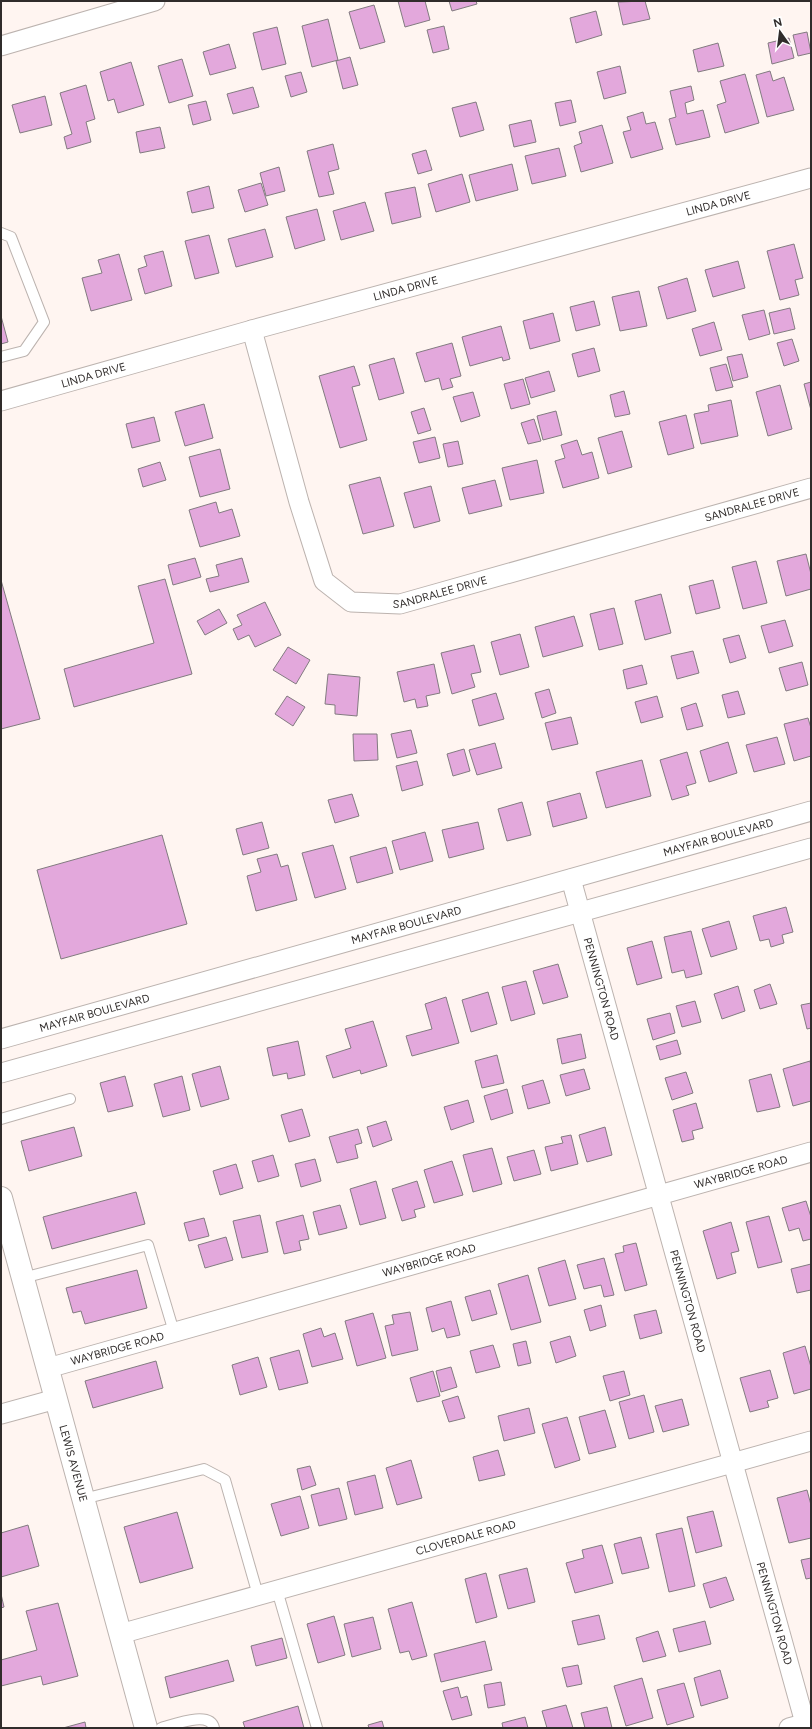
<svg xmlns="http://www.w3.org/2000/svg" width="812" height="1729" font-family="Figtree,sans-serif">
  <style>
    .building { fill: #e3a8dc; stroke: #827b80 }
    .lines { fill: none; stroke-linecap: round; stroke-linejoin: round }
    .service-casing { stroke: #bcb3af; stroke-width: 12 }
    .minor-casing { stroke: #bcb3af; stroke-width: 21 }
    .primary-casing { stroke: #bcb3af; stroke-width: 24 }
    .service { stroke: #fff; stroke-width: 10 }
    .minor { stroke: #fff; stroke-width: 19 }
    .primary { stroke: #fff; stroke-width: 22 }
    .labels { text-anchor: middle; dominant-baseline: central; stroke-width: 3; stroke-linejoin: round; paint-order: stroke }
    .street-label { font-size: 11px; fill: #302c2b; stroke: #fff }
  </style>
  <rect width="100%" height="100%" fill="#fff5f1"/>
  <path class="building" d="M398,1H425L430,20L405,27Z
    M449,1H476L477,4L452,11Z
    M645,1L650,19L623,25L618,2Z
    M374,5L385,42L360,49L349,12Z
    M596,11L602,35L576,43L570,18Z
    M328,19L338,60L312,67L302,26Z
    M444,26L449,49L433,53L427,30Z
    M277,27L286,64L262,70L253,33Z
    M807,32L811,53L798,56L793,35Z
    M789,38L794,58L772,64L768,43Z
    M718,43L724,66L698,72L693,50Z
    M229,44L236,68L210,75L203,52Z
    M350,57L358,85L343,89L336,61Z
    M182,59L193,96L169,103L158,66Z
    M131,62L144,105L118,113L114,99L108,101L100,72Z
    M620,66L626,93L604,99L597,72Z
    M770,71L773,81L784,77L794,110L767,117L756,75Z
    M301,72L307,92L291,97L285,76Z
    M745,74L759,123L725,133L717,105L726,102L720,81Z
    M86,85L95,119L86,122L91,142L67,149L64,137L72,134L60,93Z
    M691,86L694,100L685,103L687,114L703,110L710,137L676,145L669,119L676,117L670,91Z
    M253,87L259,107L233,114L227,94Z
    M45,96L52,125L20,133L12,105Z
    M571,100L576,122L560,126L555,103Z
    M206,101L211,120L193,125L188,105Z
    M476,102L484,130L460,137L452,108Z
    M643,112L646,124L655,122L663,149L631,158L623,132L631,130L627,117Z
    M531,120L536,142L514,147L509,125Z
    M602,125L613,163L581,172L574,146L582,143L579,132Z
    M160,127L165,148L140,153L136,132Z
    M333,144L339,169L328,172L334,194L319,197L307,151Z
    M559,148L566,176L532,184L525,156Z
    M426,150L432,170L418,174L412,154Z
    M512,164L518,190L476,201L469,175Z
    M279,167L285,191L266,196L260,173Z
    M462,174L470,202L436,212L428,184Z
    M261,183L268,205L245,212L238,190Z
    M209,186L214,208L192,213L187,192Z
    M415,187L421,217L392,224L385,193Z
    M365,202L374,231L341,240L333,211Z
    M317,209L325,240L295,249L286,217Z
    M265,229L273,257L236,267L228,239Z
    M209,235L219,273L195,279L185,241Z
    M794,244L803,278L795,280L799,295L780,300L767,251Z
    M163,251L172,286L145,294L138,269L147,266L144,256Z
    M119,254L132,300L91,311L82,278L102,273L98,260Z
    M738,261L745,288L713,297L705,270Z
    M687,278L696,311L667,319L658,287Z
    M639,291L647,326L620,331L612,297Z
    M594,301L600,325L576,331L570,307Z
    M790,308L795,329L774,334L769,313Z
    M764,310L770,334L749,340L742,315Z
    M553,313L560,341L530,349L523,321Z
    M1,316L8,342L1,344Z
    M714,322L722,350L700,356L692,329Z
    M501,326L510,359L503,361L502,357L470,366L462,337Z
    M792,339L799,361L784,366L777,343Z
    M452,343L461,376L450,379L453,387L442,390L439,378L425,382L416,353Z
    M594,348L600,371L578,377L572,354Z
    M742,354L748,377L733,381L727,357Z
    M394,358L404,393L379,400L369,365Z
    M726,364L733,387L716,391L710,368Z
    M354,366L360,385L352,387L367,440L340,448L319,376Z
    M549,371L555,391L531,398L525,378Z
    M523,379L530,404L511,409L504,384Z
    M811,382V410L804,384Z
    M780,385L792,429L768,436L756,392Z
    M624,391L630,414L615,417L610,395Z
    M473,392L480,416L461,422L453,397Z
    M731,400L738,436L701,444L694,414L709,411L708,405Z
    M204,404L213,438L185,446L175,412Z
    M424,408L431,430L418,434L411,412Z
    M556,411L562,435L543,440L537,416Z
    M686,415L694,448L668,455L659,422Z
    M154,417L160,441L132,448L126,424Z
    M534,419L541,441L528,444L521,423Z
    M622,431L632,467L608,474L598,438Z
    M435,437L440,458L419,463L413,442Z
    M577,440L582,455L592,452L599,478L563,488L555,461L565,458L561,445Z
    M458,441L463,464L448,467L443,444Z
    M220,449L230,489L200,497L189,457Z
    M537,460L544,493L510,500L502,468Z
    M160,462L166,480L143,487L138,469Z
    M380,477L394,526L363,534L349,485Z
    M495,480L502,506L469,514L462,488Z
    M431,486L440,521L414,528L404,493Z
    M216,502L219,513L232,509L240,536L200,547L189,510Z
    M806,554L811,574V589L786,596L777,561Z
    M195,558L201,577L173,585L168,565Z
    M242,558L249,582L210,592L206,579L219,576L216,565Z
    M756,561L767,603L743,609L732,567Z
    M165,579L192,674L74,707L64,669L154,643L138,586Z
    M1,580L40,719L1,729Z
    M713,580L720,608L696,614L689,586Z
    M661,594L671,633L645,640L635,601Z
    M265,602L281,635L255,647L249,635L238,640L233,629L242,625L237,615Z
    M614,608L623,644L599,650L590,614Z
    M219,609L227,623L205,635L197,621Z
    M574,616L583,646L543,657L535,627Z
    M785,620L793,646L769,653L761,626Z
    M520,634L529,667L500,675L491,642Z
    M739,635L746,658L730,663L723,639Z
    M474,645L481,672L471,674L475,687L452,694L441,653Z
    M288,647L310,660L296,684L273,670Z
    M693,651L699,673L677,679L671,656Z
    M802,662L808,685L786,691L779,668Z
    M434,664L440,693L426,696L428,706L417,708L415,699L404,702L397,672Z
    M642,665L647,684L627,689L623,670Z
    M328,674L360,677L357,716L335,714V705L325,704Z
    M549,689L556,713L542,718L535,693Z
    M738,691L745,714L728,718L722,695Z
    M496,693L504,719L479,726L472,700Z
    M287,696L305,707L293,726L275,714Z
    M657,696L663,717L641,723L635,702Z
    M696,703L703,726L687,730L681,708Z
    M571,717L578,744L552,750L545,723Z
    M808,718L811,728V756L794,761L784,724Z
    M411,730L417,753L397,758L391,734Z
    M353,734H377L378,760L354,761Z
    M777,737L785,764L754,772L746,745Z
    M728,742L737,773L709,782L700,751Z
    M495,743L502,768L477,775L469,750Z
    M464,749L470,771L453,776L447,754Z
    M687,752L696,783L686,786L689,795L672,800L660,760Z
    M642,760L651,796L606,808L596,772Z
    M417,761L423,785L402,791L396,766Z
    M580,793L587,818L553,827L547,802Z
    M352,794L359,816L335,823L328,800Z
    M522,802L531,835L507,841L498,809Z
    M262,822L269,848L243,855L236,829Z
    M478,822L484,849L449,858L442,830Z
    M425,832L433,861L400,870L392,841Z
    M162,835L187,924L61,959L37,870Z
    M333,845L346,889L315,898L302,853Z
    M386,847L393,873L357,883L350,857Z
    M277,854L281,867L288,865L297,900L256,911L247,876L261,872L257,859Z
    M786,907L793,932L782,935L784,943L771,947L769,939L760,941L753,916Z
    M729,921L737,949L711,957L702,929Z
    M691,931L702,974L686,978L684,970L672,973L664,937Z
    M652,941L662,978L637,985L627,948Z
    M558,964L568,997L543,1004L533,971Z
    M526,981L535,1014L511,1021L502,987Z
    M770,984L777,1004L760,1009L754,990Z
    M738,986L745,1011L722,1019L714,994Z
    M488,992L497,1024L471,1032L462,1000Z
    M446,997L459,1043L412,1056L406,1036L432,1029L425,1004Z
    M695,1001L701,1022L682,1027L676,1006Z
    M811,1003V1028L807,1029L801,1005Z
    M670,1013L675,1033L653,1040L647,1019Z
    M373,1021L387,1066L361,1074L360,1070L333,1078L326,1056L351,1048L345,1029Z
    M581,1034L586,1058L562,1064L557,1039Z
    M677,1040L681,1054L660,1060L656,1046Z
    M298,1041L305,1075L288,1079L287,1073L273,1076L267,1048Z
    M497,1055L504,1083L482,1088L475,1061Z
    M810,1061L811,1066V1101L793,1106L783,1069Z
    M220,1066L229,1099L201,1107L192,1074Z
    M584,1069L590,1089L566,1096L560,1075Z
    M686,1072L693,1093L672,1100L665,1078Z
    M771,1074L780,1107L757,1112L749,1080Z
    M125,1076L133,1106L108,1112L100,1083Z
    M182,1076L190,1110L163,1117L154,1084Z
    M543,1080L550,1103L528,1109L522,1086Z
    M507,1089L513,1113L491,1120L484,1096Z
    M468,1100L474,1122L451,1130L444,1107Z
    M696,1103L703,1128L692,1131L694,1139L682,1142L673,1110Z
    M302,1109L310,1136L289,1142L281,1115Z
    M386,1121L392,1140L373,1147L367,1127Z
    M74,1127L82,1156L29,1171L21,1141Z
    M605,1127L612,1155L587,1162L579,1135Z
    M358,1129L362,1143L355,1145L358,1158L337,1163L329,1137Z
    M571,1135L578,1164L551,1171L545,1147L563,1143L561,1137Z
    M492,1148L502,1184L473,1192L463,1155Z
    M534,1150L541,1174L514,1181L507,1157Z
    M273,1155L279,1176L258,1182L252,1161Z
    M315,1159L321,1181L301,1187L295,1164Z
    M452,1161L463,1195L434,1203L424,1170Z
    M236,1164L243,1188L220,1195L213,1171Z
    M376,1181L386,1218L360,1225L350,1189Z
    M417,1181L425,1207L414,1210L416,1217L402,1221L392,1189Z
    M136,1192L145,1224L52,1249L43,1217Z
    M806,1201L811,1217V1239L803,1241L799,1228L789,1231L782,1208Z
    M340,1205L347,1228L319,1235L313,1212Z
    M260,1215L268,1252L242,1258L233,1221Z
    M303,1215L309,1239L299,1241L301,1250L284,1254L276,1222Z
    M769,1216L782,1262L758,1268L746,1222Z
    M204,1218L209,1236L189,1241L184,1223Z
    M731,1222L739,1251L731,1253L736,1273L717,1279L703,1231Z
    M226,1237L233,1260L205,1268L198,1245Z
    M636,1243L647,1285L625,1291L615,1254L624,1252L623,1246Z
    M604,1258L614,1295L604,1297L601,1285L584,1289L577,1265Z
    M565,1260L576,1299L549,1306L538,1268Z
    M811,1264V1290L797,1293L791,1269Z
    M137,1270L147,1308L85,1324L81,1311L73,1313L66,1288Z
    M528,1275L541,1322L511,1330L498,1284Z
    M490,1290L497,1314L472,1321L465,1297Z
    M451,1301L460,1335L447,1338L444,1328L432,1332L426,1308Z
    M601,1305L606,1326L590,1331L584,1310Z
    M656,1310L662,1333L640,1339L634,1315Z
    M410,1312L418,1350L392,1356L385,1326L394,1324L392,1315Z
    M373,1313L386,1358L357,1366L345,1321Z
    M321,1328L324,1337L335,1333L343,1359L312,1367L303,1334Z
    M570,1336L576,1356L556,1363L550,1342Z
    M526,1341L531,1363L518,1366L513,1344Z
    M493,1345L500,1367L476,1373L470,1351Z
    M805,1346L811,1367V1389L794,1394L783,1353Z
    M299,1350L308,1383L279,1390L270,1358Z
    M258,1357L267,1387L240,1395L232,1365Z
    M156,1361L163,1388L93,1408L85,1381Z
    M451,1367L457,1387L441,1392L436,1371Z
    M770,1370L778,1398L767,1401L769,1407L750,1412L740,1378Z
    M433,1371L440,1396L417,1402L410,1378Z
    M624,1371L630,1395L610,1401L603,1376Z
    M644,1395L654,1432L629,1439L619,1402Z
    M458,1396L465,1418L449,1422L442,1401Z
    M682,1399L689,1425L663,1432L655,1406Z
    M529,1408L535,1433L504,1441L498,1416Z
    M605,1410L616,1447L589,1454L579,1417Z
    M567,1417L580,1460L555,1468L542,1424Z
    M498,1450L505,1475L479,1481L473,1457Z
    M411,1460L422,1498L397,1505L386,1468Z
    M310,1466L316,1485L302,1490L297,1469Z
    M375,1475L383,1508L355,1515L347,1482Z
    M339,1488L347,1519L319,1526L311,1495Z
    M807,1490L811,1505V1538L789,1543L777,1498Z
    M300,1496L309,1528L281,1536L271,1504Z
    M713,1511L722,1546L696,1553L687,1517Z
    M177,1512L193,1568L140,1583L124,1527Z
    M28,1525L39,1566L1,1577V1533Z
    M682,1528L695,1586L669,1592L656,1534Z
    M641,1537L649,1568L622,1574L614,1544Z
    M602,1545L613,1583L575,1593L566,1563L584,1558L582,1550Z
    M811,1558V1578L806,1579L801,1560Z
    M527,1568L535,1602L508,1609L499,1575Z
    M486,1573L497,1617L476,1623L465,1579Z
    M726,1577L734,1600L710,1608L703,1584Z
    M1,1594L4,1607L1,1608Z
    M412,1602L427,1656L412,1660L409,1651L400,1653L388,1609Z
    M58,1603L78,1676L43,1685L41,1676L1,1686V1660L37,1650L26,1611Z
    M599,1615L605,1639L578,1645L572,1621Z
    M334,1616L345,1655L318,1663L307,1624Z
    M373,1617L381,1649L352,1657L344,1624Z
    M705,1621L711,1644L679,1652L673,1629Z
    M658,1631L666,1656L643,1662L636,1638Z
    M282,1638L287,1658L256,1666L251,1646Z
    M485,1641L492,1670L441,1682L434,1654Z
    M228,1660L234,1681L170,1698L165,1677Z
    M578,1665L582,1684L567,1687L562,1668Z
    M720,1670L728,1698L701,1706L694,1678Z
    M642,1678L653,1718L626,1726L614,1686Z
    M501,1682L505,1705L488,1708L484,1685Z
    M684,1683L694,1717L667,1725L657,1690Z
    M458,1687L461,1698L467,1696L472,1715L452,1720L443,1691Z
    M566,1705L573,1728H547L542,1711Z
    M298,1706L304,1728H245L243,1722Z
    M607,1707L612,1728H585L581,1713Z
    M525,1717L528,1728H503L502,1723Z
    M382,1721L384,1728H369L368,1725Z
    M85,1722L86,1728H63Z"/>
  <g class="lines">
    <g class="service-casing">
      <path id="service" d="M1,233L11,237L44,322L24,351L1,357
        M1,1119L70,1099
        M23,1278L148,1245L174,1332
        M83,1499L204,1469L225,1480L258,1595
        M277,1590L317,1728
        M161,1728C173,1725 210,1710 214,1728"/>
    </g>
    <g class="minor-casing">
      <g id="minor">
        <path d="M1,46L155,1"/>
        <path id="s1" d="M252,330L299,502L324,581L351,602L400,604L811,488"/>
        <path id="s2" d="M1,401L252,330L811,178"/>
        <path id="s3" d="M571,879L805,1723"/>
        <path id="s4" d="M1,1039L811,811"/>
        <path d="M1,1073L811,848"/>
        <path id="s5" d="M48,1368L811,1152"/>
        <path d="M1,1414L56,1399"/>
        <path id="s6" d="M120,1634L811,1441"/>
        <path d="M789,1728L811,1722"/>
      </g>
    </g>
    <g class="primary-casing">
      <g id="primary">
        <path id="s7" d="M1,1198L146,1728"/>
      </g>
    </g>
    <use href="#service" class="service"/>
    <use href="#minor" class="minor"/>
    <use href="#primary" class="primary"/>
  </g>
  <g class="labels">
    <g class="street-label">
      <text stroke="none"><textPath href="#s2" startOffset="744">LINDA DRIVE</textPath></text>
      <text stroke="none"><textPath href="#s2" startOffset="420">LINDA DRIVE</textPath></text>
      <text stroke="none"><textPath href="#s2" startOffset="96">LINDA DRIVE</textPath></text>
      <text stroke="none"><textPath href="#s1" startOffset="710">SANDRALEE DRIVE</textPath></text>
      <text stroke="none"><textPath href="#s1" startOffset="386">SANDRALEE DRIVE</textPath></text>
      <text stroke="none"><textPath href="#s4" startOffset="745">MAYFAIR BOULEVARD</textPath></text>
      <text stroke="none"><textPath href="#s4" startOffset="421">MAYFAIR BOULEVARD</textPath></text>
      <text stroke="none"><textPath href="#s3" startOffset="114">PENNINGTON ROAD</textPath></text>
      <text stroke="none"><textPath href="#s4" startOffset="97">MAYFAIR BOULEVARD</textPath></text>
      <text stroke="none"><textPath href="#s5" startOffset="720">WAYBRIDGE ROAD</textPath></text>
      <text stroke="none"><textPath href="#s5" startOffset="396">WAYBRIDGE ROAD</textPath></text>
      <text stroke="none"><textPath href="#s3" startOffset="438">PENNINGTON ROAD</textPath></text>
      <text stroke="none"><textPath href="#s5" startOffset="72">WAYBRIDGE ROAD</textPath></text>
      <text stroke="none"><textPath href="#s7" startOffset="275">LEWIS AVENUE</textPath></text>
      <text stroke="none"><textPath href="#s6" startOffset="359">CLOVERDALE ROAD</textPath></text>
      <text stroke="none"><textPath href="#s3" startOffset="762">PENNINGTON ROAD</textPath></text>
    </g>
  </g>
  <rect width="812" height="1729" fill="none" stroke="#302c2b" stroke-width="4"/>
  <g transform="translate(780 32) rotate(346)" stroke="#ffffff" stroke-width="3" paint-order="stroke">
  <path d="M0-3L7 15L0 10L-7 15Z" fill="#302c2b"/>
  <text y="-6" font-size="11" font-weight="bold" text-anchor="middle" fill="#302c2b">N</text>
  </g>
</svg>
